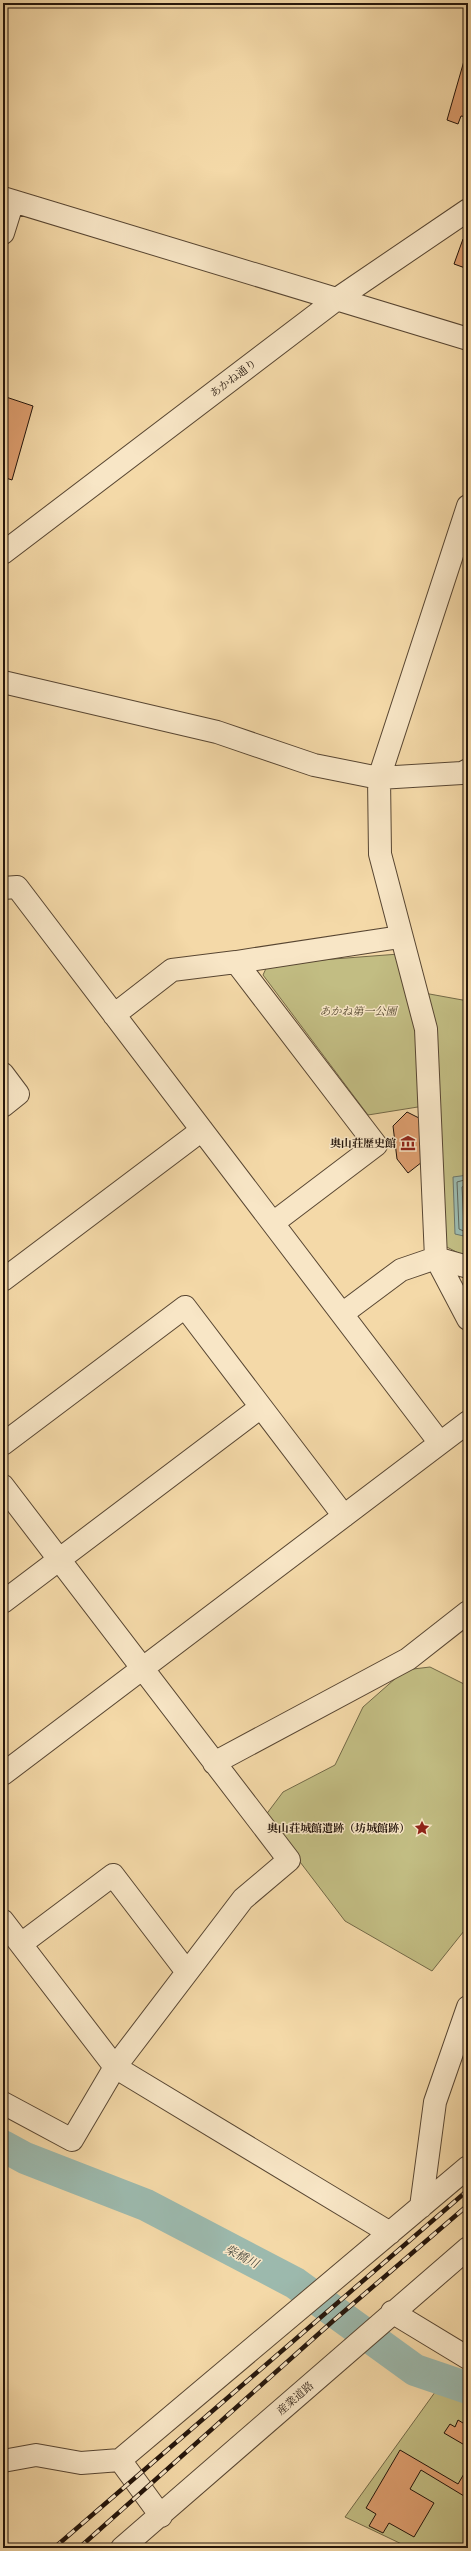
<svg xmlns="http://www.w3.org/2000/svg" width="471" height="2551" font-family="'Libre Caslon Text','Noto Serif JP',serif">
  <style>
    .green { fill: #c2bd83; stroke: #736947 }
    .water { fill: #9cb9ad; stroke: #6c776c }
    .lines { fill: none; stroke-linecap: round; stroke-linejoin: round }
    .shore { stroke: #60675c; stroke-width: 1 }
    .river { stroke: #9cb9ad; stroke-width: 32 }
    .building { fill: #dd9e6f; stroke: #24150b }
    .minor-casing { stroke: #584632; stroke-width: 24 }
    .minor { stroke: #f8e6c6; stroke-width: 22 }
    .rail-casing { stroke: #24150b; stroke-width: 4.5 }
    .rail { stroke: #f8e6c6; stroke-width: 3; stroke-dasharray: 9; stroke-linecap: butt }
    .labels { text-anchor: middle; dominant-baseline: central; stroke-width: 3; stroke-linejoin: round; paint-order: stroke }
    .street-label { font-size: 11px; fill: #24150b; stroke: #f8e6c6 }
    .park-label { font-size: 11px; font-style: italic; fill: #53472f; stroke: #f8e6c6 }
    .poi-label { font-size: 11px; font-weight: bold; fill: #24150b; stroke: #f8e6c6; text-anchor: end }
    .water-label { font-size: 12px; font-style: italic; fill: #4e4e44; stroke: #f8e6c6 }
  </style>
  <rect width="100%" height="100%" fill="#f4d9a8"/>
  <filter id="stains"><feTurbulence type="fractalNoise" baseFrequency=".005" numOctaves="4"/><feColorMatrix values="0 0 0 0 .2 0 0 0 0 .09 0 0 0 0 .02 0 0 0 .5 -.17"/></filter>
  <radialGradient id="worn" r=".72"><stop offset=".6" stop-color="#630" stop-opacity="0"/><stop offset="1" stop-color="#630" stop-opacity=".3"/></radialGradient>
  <path class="green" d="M399,954L421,1038L424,1106L368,1115L263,975L268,964Z
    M424,993L468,1001V1258L443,1245Z
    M430,1667L468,1686V1926L432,1971L345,1921L265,1816L283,1792L335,1765L363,1707L405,1670Z
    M438,2388L468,2396V2548H410L345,2517Z"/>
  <path class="water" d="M468,1175V1237L455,1234L453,1177Z"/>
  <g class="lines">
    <path class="shore" d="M468,1179L457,1182L459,1229L468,1233
      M468,1184L462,1187L464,1225L468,1228"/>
    <path class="river" d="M3,2146L25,2158L146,2205L295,2283L415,2370L468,2388"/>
  </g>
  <path class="building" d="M468,47V117L461,116L458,124L447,120Z
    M468,236V269L454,264L463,239Z
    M3,396L33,406L12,480L3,477Z
    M407,1112L421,1119L422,1162L408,1173L397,1159L393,1126Z
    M458,2420L468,2426V2447L444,2433L450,2424L455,2427Z
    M400,2450L458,2484L468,2467V2492L464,2496L421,2470L410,2489L434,2503L414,2537L389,2523L383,2533L369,2526L376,2514L366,2508Z"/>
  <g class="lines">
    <g class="minor-casing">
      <path id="minor" d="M3,198L468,339
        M3,233L13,201
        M468,506L379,778L380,854L426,1029L436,1258L468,1319
        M3,553L337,299L468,210
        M3,682L217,732L314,765L379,778L462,773L468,770
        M3,888L17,887L440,1443
        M236,962L376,1145L273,1223
        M114,1015L172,970L236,962L400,937
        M3,1074L18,1094L3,1106
        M3,1280L202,1130
        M342,1314L401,1270L436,1258L468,1267
        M3,1444L185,1307L344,1516
        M3,1486L289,1860L243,1899L115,2067L72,2140L3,2103
        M3,1602L261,1407
        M214,1763L408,1659L468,1612
        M3,1774L468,1422
        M3,1921L115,2067L390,2233
        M21,1944L113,1875L187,1972
        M421,2207L435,2102L468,2007
        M392,2312L468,2358
        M120,2460L161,2516
        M3,2461L36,2455L81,2463L120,2460L468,2167
        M122,2548L468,2248"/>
    </g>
    <use href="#minor" class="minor"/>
    <g class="rail-casing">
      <path id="rail" d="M54,2548L468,2190
        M79,2548L333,2321L468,2205"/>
    </g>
    <use href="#rail" class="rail"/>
  </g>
  <defs>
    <g id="museum-bare" transform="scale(1.2)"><path d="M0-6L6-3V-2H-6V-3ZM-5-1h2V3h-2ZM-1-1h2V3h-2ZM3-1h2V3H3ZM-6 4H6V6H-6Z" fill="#8f2418" stroke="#f8e6c6" stroke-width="2.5" paint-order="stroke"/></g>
    <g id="sight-bare" transform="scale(1.2)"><path d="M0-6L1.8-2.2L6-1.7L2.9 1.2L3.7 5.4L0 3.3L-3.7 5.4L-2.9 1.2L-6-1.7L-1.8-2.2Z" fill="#8f2418" stroke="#f8e6c6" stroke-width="2.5" paint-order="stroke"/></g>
  </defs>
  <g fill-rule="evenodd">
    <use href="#museum-bare" x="408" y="1143"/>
    <use href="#sight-bare" x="422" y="1828"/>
  </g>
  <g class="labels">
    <g class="street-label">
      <text transform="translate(233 378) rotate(-37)">あかね通り</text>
      <text transform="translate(295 2398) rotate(-41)">産業道路</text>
    </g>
    <g class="park-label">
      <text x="358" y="1011">あかね第一公園</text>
    </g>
    <g class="poi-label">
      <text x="396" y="1143">奥山荘歴史館</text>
      <text x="410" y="1828">奥山荘城館遺跡（坊城館跡）</text>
    </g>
    <g class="water-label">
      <text transform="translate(242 2256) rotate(27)">柴橋川</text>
    </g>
  </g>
  <rect width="471" height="2551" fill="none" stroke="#f4d9a8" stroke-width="16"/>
  <rect x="4" y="4" width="463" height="2543" fill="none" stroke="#24150b" stroke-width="2"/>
  <rect x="8" y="8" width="455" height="2535" fill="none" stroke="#24150b"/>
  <rect width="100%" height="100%" filter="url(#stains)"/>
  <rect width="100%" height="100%" fill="url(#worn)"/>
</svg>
